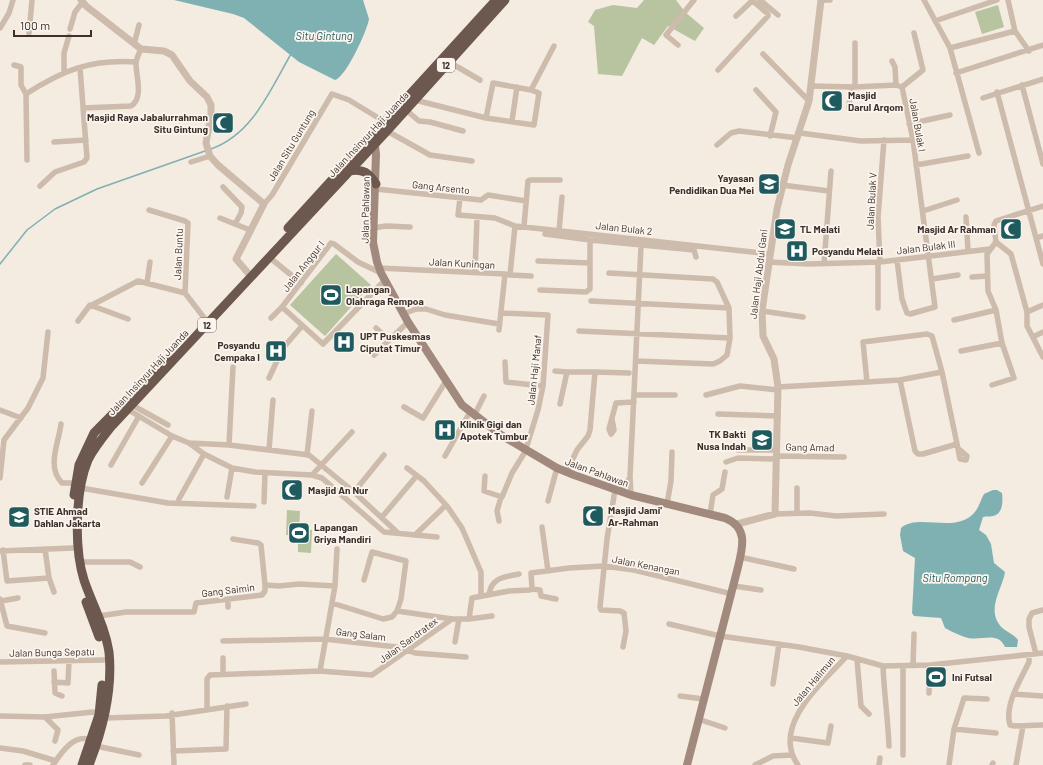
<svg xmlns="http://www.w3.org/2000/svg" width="1043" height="765" font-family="Barlow,sans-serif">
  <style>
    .green { fill: #b8c4a0 }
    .water { fill: #7fb0b2 }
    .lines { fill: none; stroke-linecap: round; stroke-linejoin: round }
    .stream { stroke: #7fb0b2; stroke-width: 1.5 }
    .minor { stroke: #cdbbac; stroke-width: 5.5 }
    .tertiary { stroke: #cdbbac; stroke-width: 7 }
    .secondary { stroke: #a18a7d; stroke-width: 8 }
    .trunk { stroke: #6c584f; stroke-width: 9 }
    .labels { text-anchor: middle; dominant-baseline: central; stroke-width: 3.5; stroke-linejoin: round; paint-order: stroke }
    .shield { fill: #fbf5ee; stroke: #756b66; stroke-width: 1 }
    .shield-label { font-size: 9px; font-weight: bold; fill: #3b302b }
    .poi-label { font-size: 10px; font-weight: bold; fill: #3b302b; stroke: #fbf5ee; text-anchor: start }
    .street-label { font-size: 10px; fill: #3b302b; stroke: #fbf5ee }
    .water-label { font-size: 11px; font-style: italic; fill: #1f5a5e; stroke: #fbf5ee }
  </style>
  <rect width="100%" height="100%" fill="#f4ebe1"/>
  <path class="green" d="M644,0H676L685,12L704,28L695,41L668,26L654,45L642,38L622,76L598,74L594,26L588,22L595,10L613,5L637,8Z
    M998,5L1004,27L982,34L975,12Z
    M336,254L371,285L325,336L290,305Z
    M287,510L300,511L299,530H312L311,553L298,552V536L286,535Z"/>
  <path class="water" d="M174,0H363L369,19C367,31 346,77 335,80L299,62L244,18L233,14Z
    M993,490H997L1002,493C1003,501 1003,514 993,516C989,517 987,516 983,517L979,530L986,535L991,544L994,563L1005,572C1003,587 987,608 999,624C1003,631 1013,633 1018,640L1017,647H1005C998,631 982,641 968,638C961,636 952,632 945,628L941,618L914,616L912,613L915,558L903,551L900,535L901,528C918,513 956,534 974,513C979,508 980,501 984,494Z"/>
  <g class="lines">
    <path class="stream" d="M211,149C253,134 270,90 291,54
      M0,264L27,230L55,209L97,189L205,151"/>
    <path class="minor" d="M760,0L778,15
      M822,0H830
      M924,0L950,48L979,153
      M1008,0L1015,31L1029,51
      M736,16L753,0
      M935,21L997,0
      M0,28L9,13L13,0
      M70,29L75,12L82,3
      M29,33L32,0
      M855,43V87
      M134,44L139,25
      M678,45L666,35L694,0
      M950,48L1015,31
      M763,54L809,101
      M892,61L895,67L896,85
      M449,62L480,80
      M14,65L21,67V85L26,94
      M718,70L768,16V14L753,1
      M64,72V53L69,36
      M956,73L1043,45
      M493,83L531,90L539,93L534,125L486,118Z
      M1022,85L1043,164
      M811,86L855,87L896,85L902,87L913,140L935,307L910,314L907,313L902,299L897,260
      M902,87L923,70L914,33
      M531,90L554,46
      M756,90L776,112L770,136
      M997,92L1043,264
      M983,98L1043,79
      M415,100L486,118
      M83,108L131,106C144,98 136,76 136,64C136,59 139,53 141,49
      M849,108L851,87
      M406,110L419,121L430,122L463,131
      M512,121L517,87
      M909,124L950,115
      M387,131L430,155L472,161
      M800,133L861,141L913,140
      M54,142L86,140
      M717,145L731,133L739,131L798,138
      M27,160L26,94C63,70 91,59 136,62
      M191,162L210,156
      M916,165L968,156
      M782,185L829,191
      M40,186L55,172L84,162L87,158L80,68
      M223,187L242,207L241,213L235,224
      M376,189L481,200L488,195L526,201
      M460,198L458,215L495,218L515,226L770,254
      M264,204L272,195L332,94L349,100L385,122
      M149,210L185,221L188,223L185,293L205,319
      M923,211L957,200
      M966,217L968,251
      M220,218L250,230
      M524,226L528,181L530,180H560
      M373,228L386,226L410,227
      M559,231L562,197
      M1036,238L1043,236
      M590,240L694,250L696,257
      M996,242L1011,254L1027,312V326L1043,357
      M269,257L301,283
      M538,261L590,263
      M769,262L809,264L880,262L990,249
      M878,262V308
      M880,262L878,217L884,140
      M824,264L831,171
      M379,268L505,274L499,330
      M475,273L477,217
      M609,273L713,279L717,282L729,308L730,338L727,355L720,361L713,364L636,361
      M505,274L510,275L515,226
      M510,275L531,276
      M972,277L987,276
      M932,279L958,275
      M147,283L150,262
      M540,290L586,292L590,289V240L545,234
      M591,301L729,308
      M92,305L138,281L185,293
      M282,307L323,344L385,280
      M996,310L988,291L987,254L996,242L994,225L996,221L1043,206
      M762,311L803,317
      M1027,312L1043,305
      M403,314L416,309H426L445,315L499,324
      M271,318L282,307L331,243L334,244L358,262L381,273
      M954,320L996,310L1002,343L1014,378L992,385
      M78,321L90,305L128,319
      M376,328L389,340
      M579,331L730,338
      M1033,337L1043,332
      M961,351L1002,343
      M374,355L408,322
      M505,362L506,382L543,386
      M555,371L567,372
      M269,378L283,348L302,326
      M900,380L915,451L918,454H923L957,444L942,372L932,336L927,334L863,342L867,382L900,380L942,372
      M778,387L867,382
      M634,395H675
      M706,395L740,386L778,390
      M560,404L567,372H595
      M132,405L168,425
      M404,407L423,418L446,381
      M127,409L172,436L189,443L204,454L232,468L255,472L312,475L322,478L384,532L437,537
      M0,410L21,418
      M718,414L778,416
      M474,416L484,396
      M612,419L614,430L611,434L609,429L616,403L634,402
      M61,424C59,442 46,467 62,483H75
      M189,443L229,445L309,455L354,492L398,533
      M957,444L960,459L966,460L967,456L960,450
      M229,445L233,367
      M269,450L273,400
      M738,450H776
      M307,455L312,411
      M445,456L470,412
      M776,456L844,457
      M726,462L738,458L776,459
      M111,465L139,416
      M407,468L424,481L447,506L462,528L481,572V595
      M567,471L577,450L588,436L590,430L595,372L629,373
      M312,475L352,432
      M485,476L484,491L502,497L512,473L525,452L538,410L543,386L548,315L501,313
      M0,478L4,440L28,408L43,378L48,332
      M142,483L172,436
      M81,488L168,503L254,506
      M797,488V513
      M615,490L607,539L600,607L601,610L620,611L624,613L626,631L623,647
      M620,491L630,478
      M354,492L384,455
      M631,495L630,477L641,246
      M227,497L232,468
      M179,499L204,454
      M548,501L557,468
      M264,502L265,473
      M667,504L671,481L672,452
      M710,514L713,495L722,489L725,472
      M775,514L810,513L836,516L884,514
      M382,517L414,479
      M499,521L497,511L501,497
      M542,527L548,571
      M415,535L443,508
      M233,539L258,543L261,545L265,585
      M45,549L49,578L54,592
      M3,550L7,581L49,578
      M0,551L73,548
      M740,557L794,569
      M80,562H130L140,567
      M364,580L372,552L406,561L401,599L397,611
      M734,586L761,590
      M531,589L540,590L541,596L556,599
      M489,595C491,577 505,577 519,574
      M0,599L7,626L45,633
      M228,599V607
      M1,601L18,598
      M332,603L383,619L392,617L397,611L452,619H469L472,598L509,591L530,590L532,588L531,573L569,568L604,566L634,570L732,594
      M99,616L126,612H194L196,603L262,595L265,591V585L279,586L299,584L335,586
      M469,619L492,616
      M669,624L720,636L799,647L847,656L883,666L930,665L1043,653
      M223,641L324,639L397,647L415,653L466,657
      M455,642L459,619
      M1036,654L1029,627V619L1032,613L1043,610
      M1029,655V662C1021,679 1004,705 1010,725L1014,726L1043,725
      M857,660L861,706L869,714
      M0,662L104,660
      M883,666C884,693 888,719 889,746
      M913,666L914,634
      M54,671L55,693L62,696
      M320,671L335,586L337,549
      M223,674V658
      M54,682L68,683L69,661
      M773,684L779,644
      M929,693L930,665
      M1014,694L1043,696
      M680,696L703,699
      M207,709V679L210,675L320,671L372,675L452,619
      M172,713L174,765
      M0,716L45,717L93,712L105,718L166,716L246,704
      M45,717L58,730L55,741
      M698,719L725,728
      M954,729L996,733
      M791,738L828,743L831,726
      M96,746L139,755
      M0,748L23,751L56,761
      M173,751L226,749L227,706
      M903,755V666
      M25,765H30
      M53,765C61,753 74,733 91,740
      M755,765L773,756L792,755
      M798,765C770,726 823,682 847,656
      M879,765L880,758
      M949,765L954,729L964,698L987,699
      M992,765L993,763
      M1016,765L1023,726"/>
    <path class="tertiary" d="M81,0L86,6L141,49L164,51L172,55L190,81L207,97L211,105V115L206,143L210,156L218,165L264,204L236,259L248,273
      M737,524L775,514L778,387L774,359L763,336L762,311L777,209L788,165L809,101L821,0"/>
    <path class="secondary" d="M374,139L376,154L373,242L377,262L381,273L408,322L462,405L501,435L557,468L574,475L631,495L725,518C750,528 742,550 737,571L687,765"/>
    <path class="trunk" d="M349,171C363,168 369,173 376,184
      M288,228L496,0
      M74,495L79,465L94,433L168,358
      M86,602L99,637
      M82,765L99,715L102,685
      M89,765C103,729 113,691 109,652C105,626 92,604 84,580C74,548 75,491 88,460C94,448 103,437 111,427L387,131L505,0"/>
  </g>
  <defs>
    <g id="mosque-square" transform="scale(1.15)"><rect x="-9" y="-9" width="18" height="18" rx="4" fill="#1f5a5e" stroke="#fbf5ee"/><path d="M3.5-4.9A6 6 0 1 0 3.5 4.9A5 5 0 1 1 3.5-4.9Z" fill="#fff"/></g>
    <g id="school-square" transform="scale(1.15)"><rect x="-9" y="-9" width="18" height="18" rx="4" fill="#1f5a5e" stroke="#fbf5ee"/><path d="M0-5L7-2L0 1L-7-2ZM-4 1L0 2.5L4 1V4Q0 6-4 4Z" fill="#fff"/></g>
    <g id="hospital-square" transform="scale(1.15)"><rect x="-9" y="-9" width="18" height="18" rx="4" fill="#1f5a5e" stroke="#fbf5ee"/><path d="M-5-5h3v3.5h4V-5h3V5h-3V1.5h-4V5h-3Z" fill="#fff"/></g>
    <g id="stadium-square" transform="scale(1.15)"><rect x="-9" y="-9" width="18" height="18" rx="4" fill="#1f5a5e" stroke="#fbf5ee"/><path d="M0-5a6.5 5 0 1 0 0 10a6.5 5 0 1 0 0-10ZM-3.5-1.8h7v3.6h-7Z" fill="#fff"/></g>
    <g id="university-square" transform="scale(1.15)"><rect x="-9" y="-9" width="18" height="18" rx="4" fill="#1f5a5e" stroke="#fbf5ee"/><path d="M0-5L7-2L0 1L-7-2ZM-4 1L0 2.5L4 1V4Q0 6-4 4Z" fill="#fff"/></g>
  </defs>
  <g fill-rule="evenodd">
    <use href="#mosque-square" x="832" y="101"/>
    <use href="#mosque-square" x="223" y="123"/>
    <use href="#school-square" x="769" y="184"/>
    <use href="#school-square" x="785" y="229"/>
    <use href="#mosque-square" x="1011" y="229"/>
    <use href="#hospital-square" x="797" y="251"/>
    <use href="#stadium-square" x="331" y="295"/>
    <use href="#hospital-square" x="344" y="342"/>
    <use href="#hospital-square" x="276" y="351"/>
    <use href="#hospital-square" x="445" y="430"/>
    <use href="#school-square" x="762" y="440"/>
    <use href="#mosque-square" x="292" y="490"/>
    <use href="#mosque-square" x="593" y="516"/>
    <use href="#university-square" x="19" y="517"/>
    <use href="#stadium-square" x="299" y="533"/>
    <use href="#stadium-square" x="936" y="677"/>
  </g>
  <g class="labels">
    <g class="shield">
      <rect x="437" y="58" width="18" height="14" rx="3"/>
      <rect x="198" y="318" width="18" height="14" rx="3"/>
    </g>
    <g class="shield-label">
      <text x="446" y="65">12</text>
      <text x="207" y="325">12</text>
    </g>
    <g class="poi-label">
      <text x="848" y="95">Masjid<tspan x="848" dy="12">Darul Arqom</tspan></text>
      <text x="208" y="117" text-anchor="end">Masjid Raya Jabalurrahman<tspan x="208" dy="12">Situ Gintung</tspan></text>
      <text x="754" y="178" text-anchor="end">Yayasan<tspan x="754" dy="12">Pendidikan Dua Mei</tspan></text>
      <text x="800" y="229">TL Melati</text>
      <text x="996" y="229" text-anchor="end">Masjid Ar Rahman</text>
      <text x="812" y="251">Posyandu Melati</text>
      <text x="346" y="289">Lapangan<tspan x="346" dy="12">Olahraga Rempoa</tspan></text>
      <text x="360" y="336">UPT Puskesmas<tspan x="360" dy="12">Ciputat Timur</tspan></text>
      <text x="260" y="345" text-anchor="end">Posyandu<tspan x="260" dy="12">Cempaka I</tspan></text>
      <text x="460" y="424">Klinik Gigi dan<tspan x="460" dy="12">Apotek Tumbur</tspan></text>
      <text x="746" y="434" text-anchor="end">TK Bakti<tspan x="746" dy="12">Nusa Indah</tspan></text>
      <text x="308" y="490">Masjid An Nur</text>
      <text x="608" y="510">Masjid Jami'<tspan x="608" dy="12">Ar-Rahman</tspan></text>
      <text x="34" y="511">STIE Ahmad<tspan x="34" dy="12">Dahlan Jakarta</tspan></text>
      <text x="314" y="527">Lapangan<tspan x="314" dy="12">Griya Mandiri</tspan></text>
      <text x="952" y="677">Ini Futsal</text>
    </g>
    <g class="street-label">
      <text transform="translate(918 125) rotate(80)">Jalan Bulak I</text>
      <text transform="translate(368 134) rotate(-47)">Jalan Insinyur Haji Juanda</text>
      <text transform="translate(291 145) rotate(-59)">Jalan Situ Guntung</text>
      <text transform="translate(441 187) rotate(6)">Gang Arsento</text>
      <text transform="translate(871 201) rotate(-87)">Jalan Bulak V</text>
      <text transform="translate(365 210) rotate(-89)">Jalan Pahlawan</text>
      <text transform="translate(624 228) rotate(6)">Jalan Bulak 2</text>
      <text transform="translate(926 247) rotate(-7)">Jalan Bulak III</text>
      <text transform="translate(178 254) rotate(-88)">Jalan Buntu</text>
      <text transform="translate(462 263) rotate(3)">Jalan Kuningan</text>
      <text transform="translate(303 266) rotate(-52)">Jalan Anggur I</text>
      <text transform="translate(758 274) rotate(-83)">Jalan Haji Abdul Gani</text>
      <text transform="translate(534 370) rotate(-84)">Jalan Haji Manaf</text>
      <text transform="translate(148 372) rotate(-47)">Jalan Insinyur Haji Juanda</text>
      <text transform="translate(810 447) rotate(1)">Gang Amad</text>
      <text transform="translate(597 472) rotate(20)">Jalan Pahlawan</text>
      <text transform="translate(646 565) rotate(11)">Jalan Kenangan</text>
      <text transform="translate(228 590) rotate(-7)">Gang Saimin</text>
      <text transform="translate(361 634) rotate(7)">Gang Salam</text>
      <text transform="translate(408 640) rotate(-36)">Jalan Sandratex</text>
      <text transform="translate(52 652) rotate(-1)">Jalan Bunga Sepatu</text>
      <text transform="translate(813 681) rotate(-50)">Jalan Halimun</text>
    </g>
    <g class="water-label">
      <text x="324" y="35">Situ Gintung</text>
      <text x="955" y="577">Situ Rompang</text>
    </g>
  </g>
  <path d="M14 30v6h77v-6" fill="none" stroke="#3b302b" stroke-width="2"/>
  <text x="20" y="30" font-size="12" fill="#3b302b" stroke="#fbf5ee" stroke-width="3" paint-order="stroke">100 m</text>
</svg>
